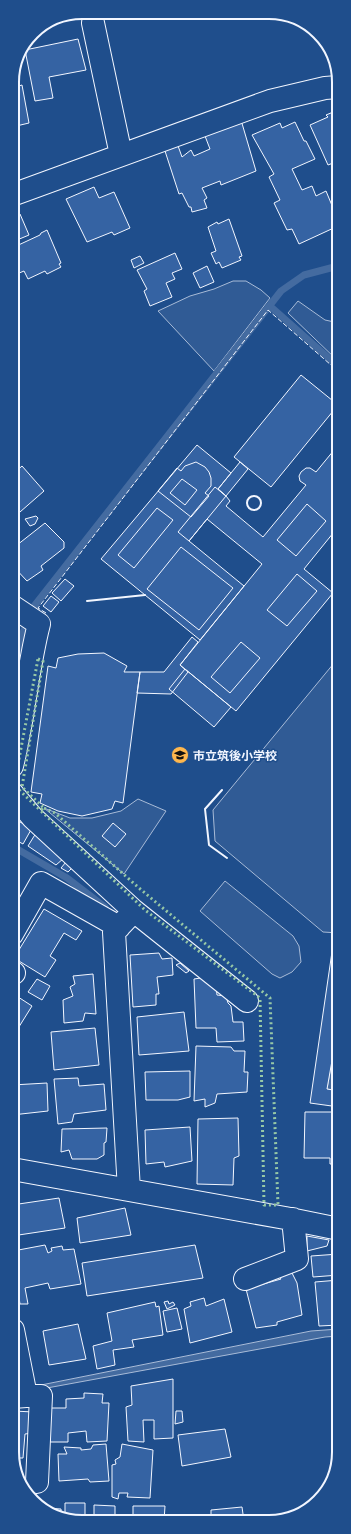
<svg xmlns="http://www.w3.org/2000/svg" width="351" height="1534" font-family="Quicksand,'Noto Sans JP',sans-serif">
  <style>
    .built { fill: #305b95; stroke: #a8bbd7 }
    .water { fill: #446ba0; stroke: #a8bbd7 }
    .lines { fill: none; stroke-linecap: round; stroke-linejoin: round }
    .stream { stroke: #446ba0; stroke-width: 7 }
    .building { fill: #3563a3; stroke: #f2f6ff }
    .minor-casing { stroke: #f2f6ff; stroke-width: 24 }
    .minor { stroke: #1f4e8c; stroke-width: 22 }
    .hedge { stroke: #97c8a6; stroke-width: 3; stroke-dasharray: 2 3; stroke-linecap: butt }
    .fence { stroke: #f2f6ff; stroke-width: 1; stroke-dasharray: 5 2; stroke-linecap: butt }
    .wall { stroke: #f2f6ff; stroke-width: 2 }
    .labels { text-anchor: middle; dominant-baseline: central; stroke-width: 3; stroke-linejoin: round; paint-order: stroke }
    .poi-label { font-size: 12px; font-weight: bold; fill: #f2f6ff; stroke: #1f4e8c; text-anchor: start }
    .rim { fill: none; stroke: #f2f6ff; stroke-width: 2 }
  </style>
  <rect width="100%" height="100%" fill="#1f4e8c"/>
  <path class="built" d="M233,281H246L261,290L270,298L214,371L158,311L190,296L214,289Z
    M298,301L325,320L339,323V362L288,313Z
    M339,657V933L323,932L215,841L213,810Z
    M138,799L166,811L124,874L44,808L70,818H92L121,811Z
    M225,881L293,936L299,946L301,962L292,972L280,978L272,974L200,911Z"/>
  <path class="water" d="M339,1021V1091L327,1089Z
    M339,1329V1336L325,1337L36,1390V1386L311,1331Z"/>
  <g class="lines">
    <path class="stream" d="M270,306L339,367
      M12,692L14,662L22,635L35,605L281,291L304,275L338,266
      M12,846L67,878L105,907"/>
  </g>
  <path class="building" d="M78,39L86,70L49,77L53,98L35,101L25,50Z
    M22,85L29,123L12,127V88Z
    M338,110V161L328,165L310,125L328,117L326,115Z
    M241,120L256,171L221,185L220,181L202,188L207,198L204,200L207,208L192,212L191,207H189L182,193L179,194L164,148L177,143L182,157L191,150L194,156L210,149L205,136Z
    M295,122L304,141H306L315,159L292,169L302,190L312,186L316,196L326,191L338,220V226L299,244L292,229L287,230L274,203L280,200L269,177L274,174L252,135L280,123L282,128Z
    M94,187L99,198L114,192L130,228L114,235L112,232L87,242L66,199Z
    M20,214L29,235L17,240L12,230V218Z
    M229,219L242,256L239,257L241,260L222,268L219,262L216,264L211,253L216,251L208,227L217,222L218,224Z
    M47,230L61,263L59,264L61,267L47,274L45,271L28,279L24,271L12,276V248L40,235L41,233Z
    M175,253L182,269L172,273L175,279L166,283L172,297L150,306L144,291L147,289L137,270Z
    M140,256L144,263L134,268L131,260Z
    M207,266L214,282L200,288L193,273Z
    M301,375L338,405L271,487L234,457Z
    M339,444V518L334,523L338,527L304,569L333,593L236,711L180,665L262,564L207,519L189,541L178,532L215,487L226,496L230,501L226,506L263,537L306,485L300,481L299,476L301,472L306,468H310L316,472Z
    M197,445L231,473L218,489L226,496L189,541L244,586L200,640L101,559Z
    M196,462L205,467L209,472L211,478V486L205,493L209,496L191,517L158,491L177,468L181,471L185,466Z
    M240,462L248,469L226,496L218,489Z
    M22,466L44,491L12,519V475Z
    M182,479L197,490L185,505L170,493Z
    M307,504L326,521L296,556L277,540Z
    M157,508L173,520L134,568L118,555Z
    M36,516L38,518L35,524L30,526L25,519Z
    M45,523L64,542V548L41,566L43,570L27,581L12,565V549Z
    M181,547L233,588L199,630L147,589Z
    M297,574L317,591L287,626L267,610Z
    M65,579L74,586L61,601L52,593Z
    M51,596L59,602L51,612L43,606Z
    M192,637L198,642L180,665L188,672L171,694L137,693L140,672H164Z
    M241,642L260,658L230,693L211,677Z
    M104,653L127,666L124,672H140L123,803L115,801L112,809L82,816L58,811L40,803L42,794L31,792L48,666L56,668L58,658L78,654Z
    M185,669L231,707L214,727L169,689Z
    M12,818L32,828L23,844L12,838Z
    M113,823L126,834L115,847L102,836Z
    M36,833L64,858L56,865L28,846Z
    M66,862L72,868L68,872L61,868Z
    M44,909L82,931L76,940L64,933L50,956L56,960L45,977L14,958Z
    M334,938L339,939V1021L327,1089L339,1091V1107L310,1103Z
    M159,953L162,959L172,958L173,975L157,977L159,994H156V1005L133,1007L130,955Z
    M180,963L189,971L186,973L176,965Z
    M93,974L96,1014L85,1013L83,1021L64,1023L63,1000L73,996L70,987L75,984L73,976Z
    M207,977L216,986L217,995L226,996L228,1003L231,1006L233,1022H243L244,1041L217,1042L216,1028H196L194,979Z
    M37,979L50,986L42,1000L28,992Z
    M12,993L32,1006L17,1030L14,1028L18,1020L12,1017Z
    M184,1012L189,1051L139,1055L137,1017Z
    M95,1028L99,1065L54,1070L51,1032Z
    M196,1046L231,1047L234,1051H245L244,1072H248L247,1092L217,1094L215,1103L205,1107V1099L194,1101Z
    M190,1071V1097L178,1100H146L145,1072Z
    M78,1078L79,1086L104,1084L106,1110L74,1114L72,1122L58,1124L54,1079Z
    M47,1083L48,1111L12,1115V1085Z
    M305,1112H339V1164H330V1158H304Z
    M238,1118L239,1156L234,1158L233,1185L197,1184L198,1119Z
    M190,1127L192,1161L165,1167L164,1162L146,1164L145,1130Z
    M107,1128L106,1142L104,1143V1155L97,1159H72L69,1150L61,1152L62,1129Z
    M59,1198L65,1228L12,1236V1205Z
    M125,1208L131,1235L80,1243L77,1218Z
    M307,1236L329,1240L327,1246L307,1251Z
    M45,1245L48,1253L52,1251L51,1248L62,1246L63,1250L74,1249L81,1284L50,1289L48,1283L25,1288L28,1304H20L13,1261V1251Z
    M195,1245L203,1278L87,1296L82,1263Z
    M339,1254V1275L313,1277L311,1256Z
    M291,1271L297,1283L302,1315L277,1322V1325L256,1328L246,1289L281,1279L279,1276Z
    M339,1280V1325L319,1326L315,1282Z
    M204,1298L206,1306L224,1299L232,1332L190,1343L184,1309L191,1306L190,1302Z
    M168,1301L169,1304L173,1302L175,1305L167,1309L164,1302Z
    M155,1302L156,1307L159,1306L163,1335L132,1340L134,1347L113,1350L115,1365L97,1369L93,1346L112,1341L107,1313Z
    M177,1308L182,1329L167,1332L163,1311Z
    M78,1324L86,1359L49,1365L43,1331Z
    M173,1379V1438L154,1439V1420H143L144,1442L128,1441L126,1407L132,1405L131,1386Z
    M84,1393L103,1394L102,1403H109L107,1441L87,1442L86,1431L68,1433V1442H50V1408H66V1399L84,1398Z
    M13,1411L34,1412L33,1433L25,1434L23,1458H13V1433L16,1434L17,1424H13Z
    M176,1411H182L183,1422L175,1424Z
    M225,1429L231,1457L182,1466L178,1435Z
    M106,1444L109,1481L90,1482L88,1479L59,1481L58,1454H67L64,1447L81,1448V1450L91,1449L93,1445Z
    M122,1444L153,1450L150,1498L127,1497L128,1493H119L118,1499L112,1497V1465L116,1464L115,1460L120,1457Z
    M65,1503H85V1521H68L65,1519Z
    M94,1505L115,1506V1521H94Z
    M133,1506H165L164,1521H133Z
    M242,1507L244,1521H211V1510Z
    M46,1508L61,1509V1517Z
    M204,1516V1521H170V1517Z"/>
  <g class="lines">
    <g class="minor-casing">
      <path id="minor" d="M93,23L121,155
        M12,195L270,101L325,88L338,87
        M12,606L39,624C27,670 24,719 12,766
        M12,793L33,818L134,911L247,1001
        M12,934L41,883L119,927
        M12,973H14
        M12,1169L285,1218L339,1229
        M129,1190L114,932L134,911
        M245,1279L297,1259L293,1219
        M13,1330L26,1396L13,1397
        M26,1396H41L37,1482"/>
    </g>
    <use href="#minor" class="minor"/>
    <path class="hedge" d="M38,659L43,661L22,787L44,808L40,810L14,785Z
      M44,808L55,813L139,888L270,998L278,1205H264L260,998L145,910L40,810Z"/>
    <path class="fence" d="M46,613L38,608L268,310L339,372"/>
    <path class="wall" d="M247 503a7 7 0 1 1 14 0a7 7 0 1 1-14 0Z
      M87,601L145,595
      M222,790L205,809L209,845L227,858"/>
  </g>
  <defs>
    <g id="school-disc" transform="scale(0.9)"><circle r="9.5" fill="#ffb74d" stroke="#1f4e8c"/><path d="M0-5L7-2L0 1L-7-2ZM-4 1L0 2.5L4 1V4Q0 6-4 4Z" fill="#111"/></g>
  </defs>
  <g fill-rule="evenodd">
    <use href="#school-disc" x="180" y="755"/>
  </g>
  <g class="labels">
    <g class="poi-label">
      <text x="193" y="755">市立筑後小学校</text>
    </g>
  </g>
  <path d="M0 0H351V1534H0ZM82 19H269A63 63 0 0 1 332 82V1452A63 63 0 0 1 269 1515H82A63 63 0 0 1 19 1452V82A63 63 0 0 1 82 19Z" fill="#1f4e8c" fill-rule="evenodd"/>
  <path class="rim" d="M82 19H269A63 63 0 0 1 332 82V1452A63 63 0 0 1 269 1515H82A63 63 0 0 1 19 1452V82A63 63 0 0 1 82 19Z"/>
</svg>
